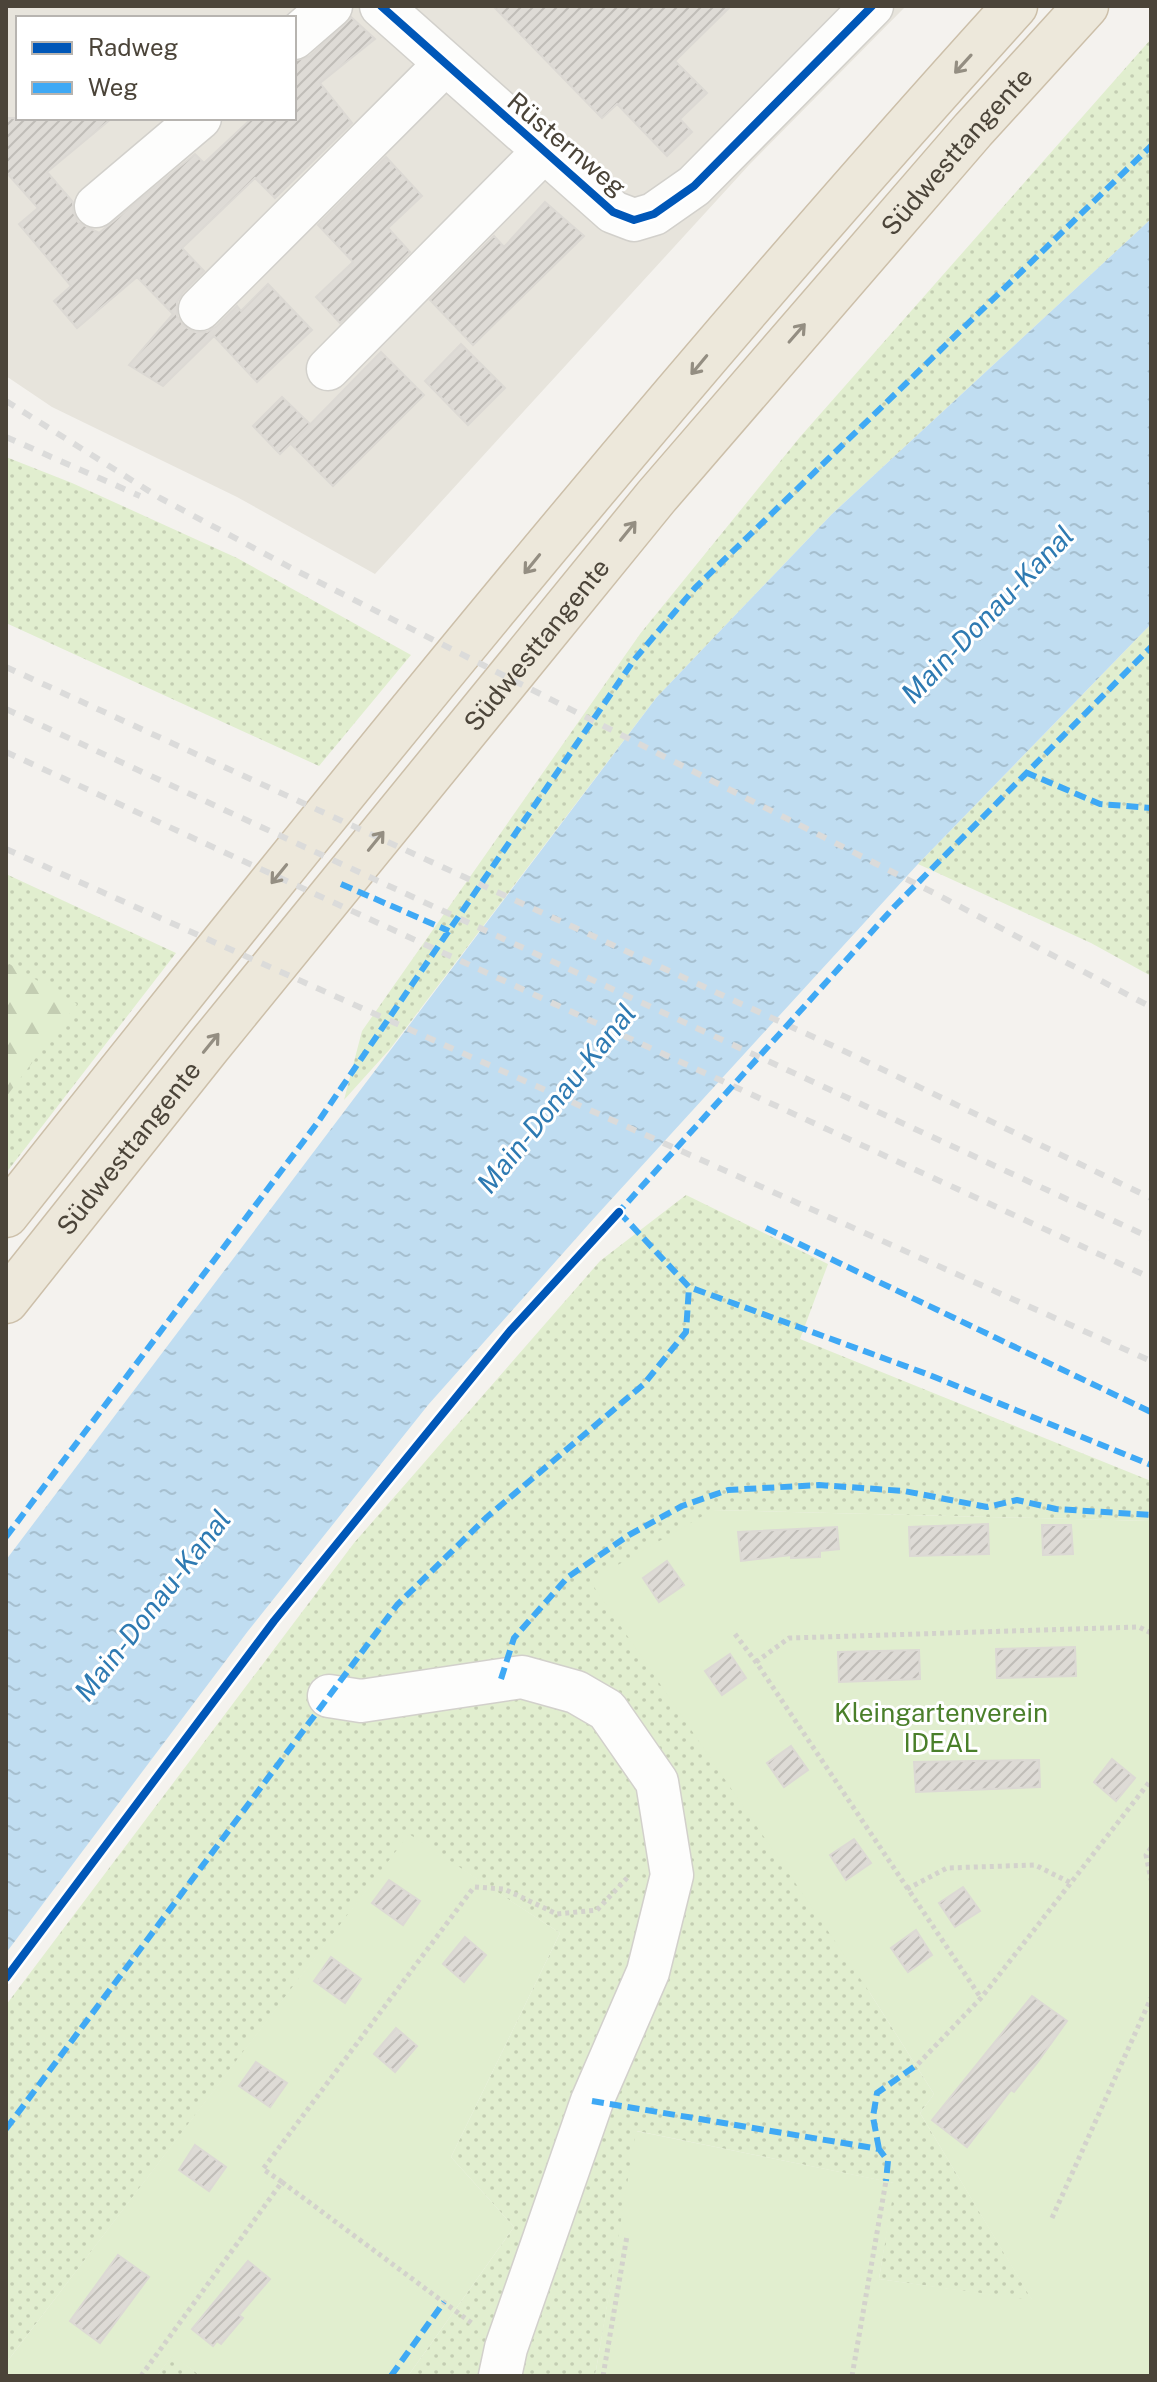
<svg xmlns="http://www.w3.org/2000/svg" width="1157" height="2382" font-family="'Public Sans',sans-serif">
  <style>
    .residential { fill: #e7e4dc; fill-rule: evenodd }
    .grass { fill: url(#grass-dots) }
    .forest { fill: url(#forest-firs) }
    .garden { fill: #e1eecf }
    .water { fill: url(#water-ripples) }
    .building { fill: url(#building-hatch); stroke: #dcd9d4; stroke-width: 2 }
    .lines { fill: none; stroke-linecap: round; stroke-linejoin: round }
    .minor-casing { stroke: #d2d0cb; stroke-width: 45 }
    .highway-casing { stroke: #ccbfa9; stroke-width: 47 }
    .path { stroke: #d3d2cc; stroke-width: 5; stroke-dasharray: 4 4; stroke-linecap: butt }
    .minor { stroke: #fdfdfc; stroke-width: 42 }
    .highway { stroke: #ede8db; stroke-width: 44 }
    .rail { stroke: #dbdbda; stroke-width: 6; stroke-dasharray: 10 10; stroke-linecap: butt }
    .quiet { stroke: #3fa9f5; stroke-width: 6; stroke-dasharray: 12 6; stroke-linecap: butt }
    .cycleway-casing { stroke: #fff; stroke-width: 13 }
    .cycleway { stroke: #0057b8; stroke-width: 8 }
    .oneway { stroke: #948e82 }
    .labels { text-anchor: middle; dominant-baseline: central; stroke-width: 6; stroke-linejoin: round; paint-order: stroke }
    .street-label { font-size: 26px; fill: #4b4439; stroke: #fff }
    .park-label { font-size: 26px; fill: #4a7f2a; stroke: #fff }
    .water-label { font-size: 28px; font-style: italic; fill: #2e7ab2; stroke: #fff }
  </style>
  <defs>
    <pattern id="grass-dots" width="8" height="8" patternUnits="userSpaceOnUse" patternTransform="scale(2)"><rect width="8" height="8" fill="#e1eecf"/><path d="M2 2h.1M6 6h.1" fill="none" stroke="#c3cdb2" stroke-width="1.8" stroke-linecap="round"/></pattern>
    <pattern id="forest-firs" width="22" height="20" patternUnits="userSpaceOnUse" patternTransform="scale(2)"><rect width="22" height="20" fill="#e1eecf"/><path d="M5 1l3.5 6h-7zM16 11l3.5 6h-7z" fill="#c3cdb2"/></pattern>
    <pattern id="water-ripples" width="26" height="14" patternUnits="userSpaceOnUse" patternTransform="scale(2)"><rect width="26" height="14" fill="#c0ddf1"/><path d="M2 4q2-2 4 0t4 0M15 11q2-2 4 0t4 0" fill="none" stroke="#a6bfcf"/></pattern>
    <pattern id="building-hatch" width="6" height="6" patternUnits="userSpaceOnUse" patternTransform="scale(2)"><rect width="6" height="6" fill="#dedbd6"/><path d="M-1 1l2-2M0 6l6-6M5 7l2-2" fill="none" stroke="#c0bdb8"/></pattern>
  </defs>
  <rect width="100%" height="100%" fill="#f4f2ee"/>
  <path class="residential" d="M6,6H906L749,165L375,574L237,497L52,407L6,376ZM18,18H294V118H18Z"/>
  <path class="grass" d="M1151,39V219L832,514L656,698L390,1049L344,1100L362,1031L640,634L800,437Z
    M6,457L72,483L237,558L411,655L319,766L6,623Z
    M1151,624V976L1091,943L918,864Z
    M6,874L176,953L6,1173Z
    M686,1195L828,1264L800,1339L1151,1481V1521L713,1510L870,1993L934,2094L920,2113L1033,2301L879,2279L894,2183L637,2131L595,2376H408L514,2227L451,2157L560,1933L409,1835L6,2363V2005L354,1543L600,1261Z
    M172,2355L201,2376H157Z"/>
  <path class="forest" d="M6,962L77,1004L6,1097Z"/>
  <path class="garden" d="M713,1510L1151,1521V2376H595L636,2131L895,2183L879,2279L1032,2300L920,2113L934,2094L870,1993L590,1581Z
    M409,1834L560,1933L451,2157L514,2227L408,2376H201L172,2356L157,2376H6V2363Z"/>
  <path class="water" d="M1151,219V624L918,864L596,1216L428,1405L248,1631L6,1953V1560L656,698L832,514Z"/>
  <path class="building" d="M493,6H731L675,61L707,93L680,119L692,132L667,156L617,104L602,118Z
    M351,17L375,39L320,83L352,123L275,198L255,178L182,248L204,271L183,292L177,302V316L184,326L195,332H207L217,326L237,306L241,311L268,284L312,330L257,382L214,336L163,386L129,365L173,314L137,277L77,328L54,301L71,286L19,224L38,208L6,172V118H112L47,172L73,202V211L78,222L99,233L195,154L204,163L252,118H294V61L310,56Z
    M386,157L422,196L388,228L410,252L340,323L316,297L353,262L318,225Z
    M545,202L584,236L473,345L430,300L494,236L504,247Z
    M461,344L505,388L468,425L425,381Z
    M381,352L424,395L333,486L291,444Z
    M282,397L310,424L280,454L253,426Z
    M988,1524L989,1554L910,1556L909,1527Z
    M1042,1525H1071L1073,1554L1043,1555Z
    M837,1527L839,1549L820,1551V1557L791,1558V1555L741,1561L738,1532Z
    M667,1561L684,1585L659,1602L643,1578Z
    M1075,1647L1076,1676L997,1678L996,1649Z
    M919,1650L920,1679L839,1682L838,1652Z
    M730,1654L746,1678L722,1695L705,1671Z
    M791,1746L808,1770L784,1787L767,1763Z
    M1112,1759L1135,1778L1116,1801L1094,1782Z
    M1039,1760L1040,1787L916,1792L914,1762Z
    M854,1839L871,1863L846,1880L830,1855Z
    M389,1880L420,1901L403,1925L372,1903Z
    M963,1887L980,1911L955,1927L939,1903Z
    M916,1930L932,1955L908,1972L891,1948Z
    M465,1937L486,1955L464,1982L443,1964Z
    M331,1957L361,1979L345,2003L314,1981Z
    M1032,1996L1067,2021L1037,2063L1014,2092L1011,2090L967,2147L932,2120Z
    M396,2028L417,2046L395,2072L374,2054Z
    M256,2062L287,2083L270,2107L239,2086Z
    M195,2145L226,2167L209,2191L179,2170Z
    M118,2255L149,2277L100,2343L70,2321Z
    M248,2261L270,2279L239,2315L243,2318L221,2344L217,2341L213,2346L192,2329Z"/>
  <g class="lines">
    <g class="minor-casing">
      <path id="minor" d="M381,6L613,212L634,220L654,214L694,186L872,6
        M294,38L331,6
        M96,206L200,118
        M200,309L444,65
        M328,369L543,152
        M329,1696L361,1701L522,1677L576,1692L607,1710L657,1782L672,1875L648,1972L592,2101L506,2348L500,2376"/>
    </g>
    <g class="highway-casing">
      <g id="highway">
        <path d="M6,1215C332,804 662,395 1015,6"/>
        <path id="s1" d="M6,1301L208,1047L656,497L973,130L1086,6"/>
      </g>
    </g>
    <path class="path" d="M735,1634L756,1662L981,1998
      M756,1662L789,1638L1139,1627L1151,1633
      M1151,1848L1146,1855L1151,1880
      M907,1889L947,1868L1035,1865L1071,1883
      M918,2064L981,1998L1151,1780
      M282,2182L473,2324
      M1052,2218L1151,1998
      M141,2376L282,2182L263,2169L474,1887L504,1889L557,1914L597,1910L629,1876
      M603,2376L627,2236
      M852,2376L886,2181"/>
    <use href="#minor" class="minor"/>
    <use href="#highway" class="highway"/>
    <path class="rail" d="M6,401L160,498L297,571L936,894L1151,1007
      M6,437L140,496
      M6,667L844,1051L1151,1198
      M6,709L1151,1238
      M6,752L1151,1278
      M6,849L1151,1361"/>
    <path class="quiet" d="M1025,772L1100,804L1151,808
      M341,884L449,931
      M619,1212L689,1287L927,1374L1151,1465
      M616,1215L895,906L1151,647
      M766,1228L1151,1412
      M6,1537L318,1122L634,660L695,588L1151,146
      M501,1679L514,1638L568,1577L629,1535L682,1506L728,1490L819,1485L904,1491L987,1507L1017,1500L1056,1509L1151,1515
      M592,2101L879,2149L888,2161L886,2181
      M6,2129L397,1605L487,1517L644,1384L686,1332L689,1287
      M879,2149L873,2117L877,2093L918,2064
      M391,2376L444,2302"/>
    <g class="cycleway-casing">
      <path id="cycleway" d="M381,6L613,212L634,220L654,214L694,186L872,6
        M6,1978L274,1621L510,1331L619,1212"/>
    </g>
    <use href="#cycleway" class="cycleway"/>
  </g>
  <defs><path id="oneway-shaft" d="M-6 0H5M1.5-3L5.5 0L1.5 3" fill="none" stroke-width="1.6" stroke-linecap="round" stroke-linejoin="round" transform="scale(2)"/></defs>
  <g class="oneway">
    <use href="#oneway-shaft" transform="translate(963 64) rotate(132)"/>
    <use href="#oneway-shaft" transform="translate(797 333) rotate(-49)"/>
    <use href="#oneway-shaft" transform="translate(699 365) rotate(130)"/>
    <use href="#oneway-shaft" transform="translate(628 531) rotate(-51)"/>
    <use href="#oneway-shaft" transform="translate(532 564) rotate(129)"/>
    <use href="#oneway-shaft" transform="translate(376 841) rotate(-51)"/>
    <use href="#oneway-shaft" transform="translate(279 874) rotate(129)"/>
    <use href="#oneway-shaft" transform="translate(211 1043) rotate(-51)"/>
  </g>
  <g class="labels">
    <g class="street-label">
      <text transform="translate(567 144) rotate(40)">Rüsternweg</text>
      <text stroke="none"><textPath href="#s1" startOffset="1492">Südwesttangente</textPath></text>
      <text stroke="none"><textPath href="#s1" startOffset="844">Südwesttangente</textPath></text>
      <text stroke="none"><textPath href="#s1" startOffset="196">Südwesttangente</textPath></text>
    </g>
    <g class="park-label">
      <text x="941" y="1712">Kleingartenverein<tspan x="941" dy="30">IDEAL</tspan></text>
    </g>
    <g class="water-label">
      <text transform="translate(987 614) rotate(-46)">Main-Donau-Kanal</text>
      <text transform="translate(556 1098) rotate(-51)">Main-Donau-Kanal</text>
      <text transform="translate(152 1605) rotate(-52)">Main-Donau-Kanal</text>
    </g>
  </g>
  <rect width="1157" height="2382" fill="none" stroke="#4b4439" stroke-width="16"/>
  <rect x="16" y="16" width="280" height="104" fill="#ffffff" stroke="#b7b4b0" stroke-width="2"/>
  <rect x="32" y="42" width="40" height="12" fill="#0057b8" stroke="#b7b4b0" stroke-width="2"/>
  <text x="88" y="56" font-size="24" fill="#4b4439">Radweg</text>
  <rect x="32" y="82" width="40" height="12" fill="#3fa9f5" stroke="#b7b4b0" stroke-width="2"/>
  <text x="88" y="96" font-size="24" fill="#4b4439">Weg</text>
</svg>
